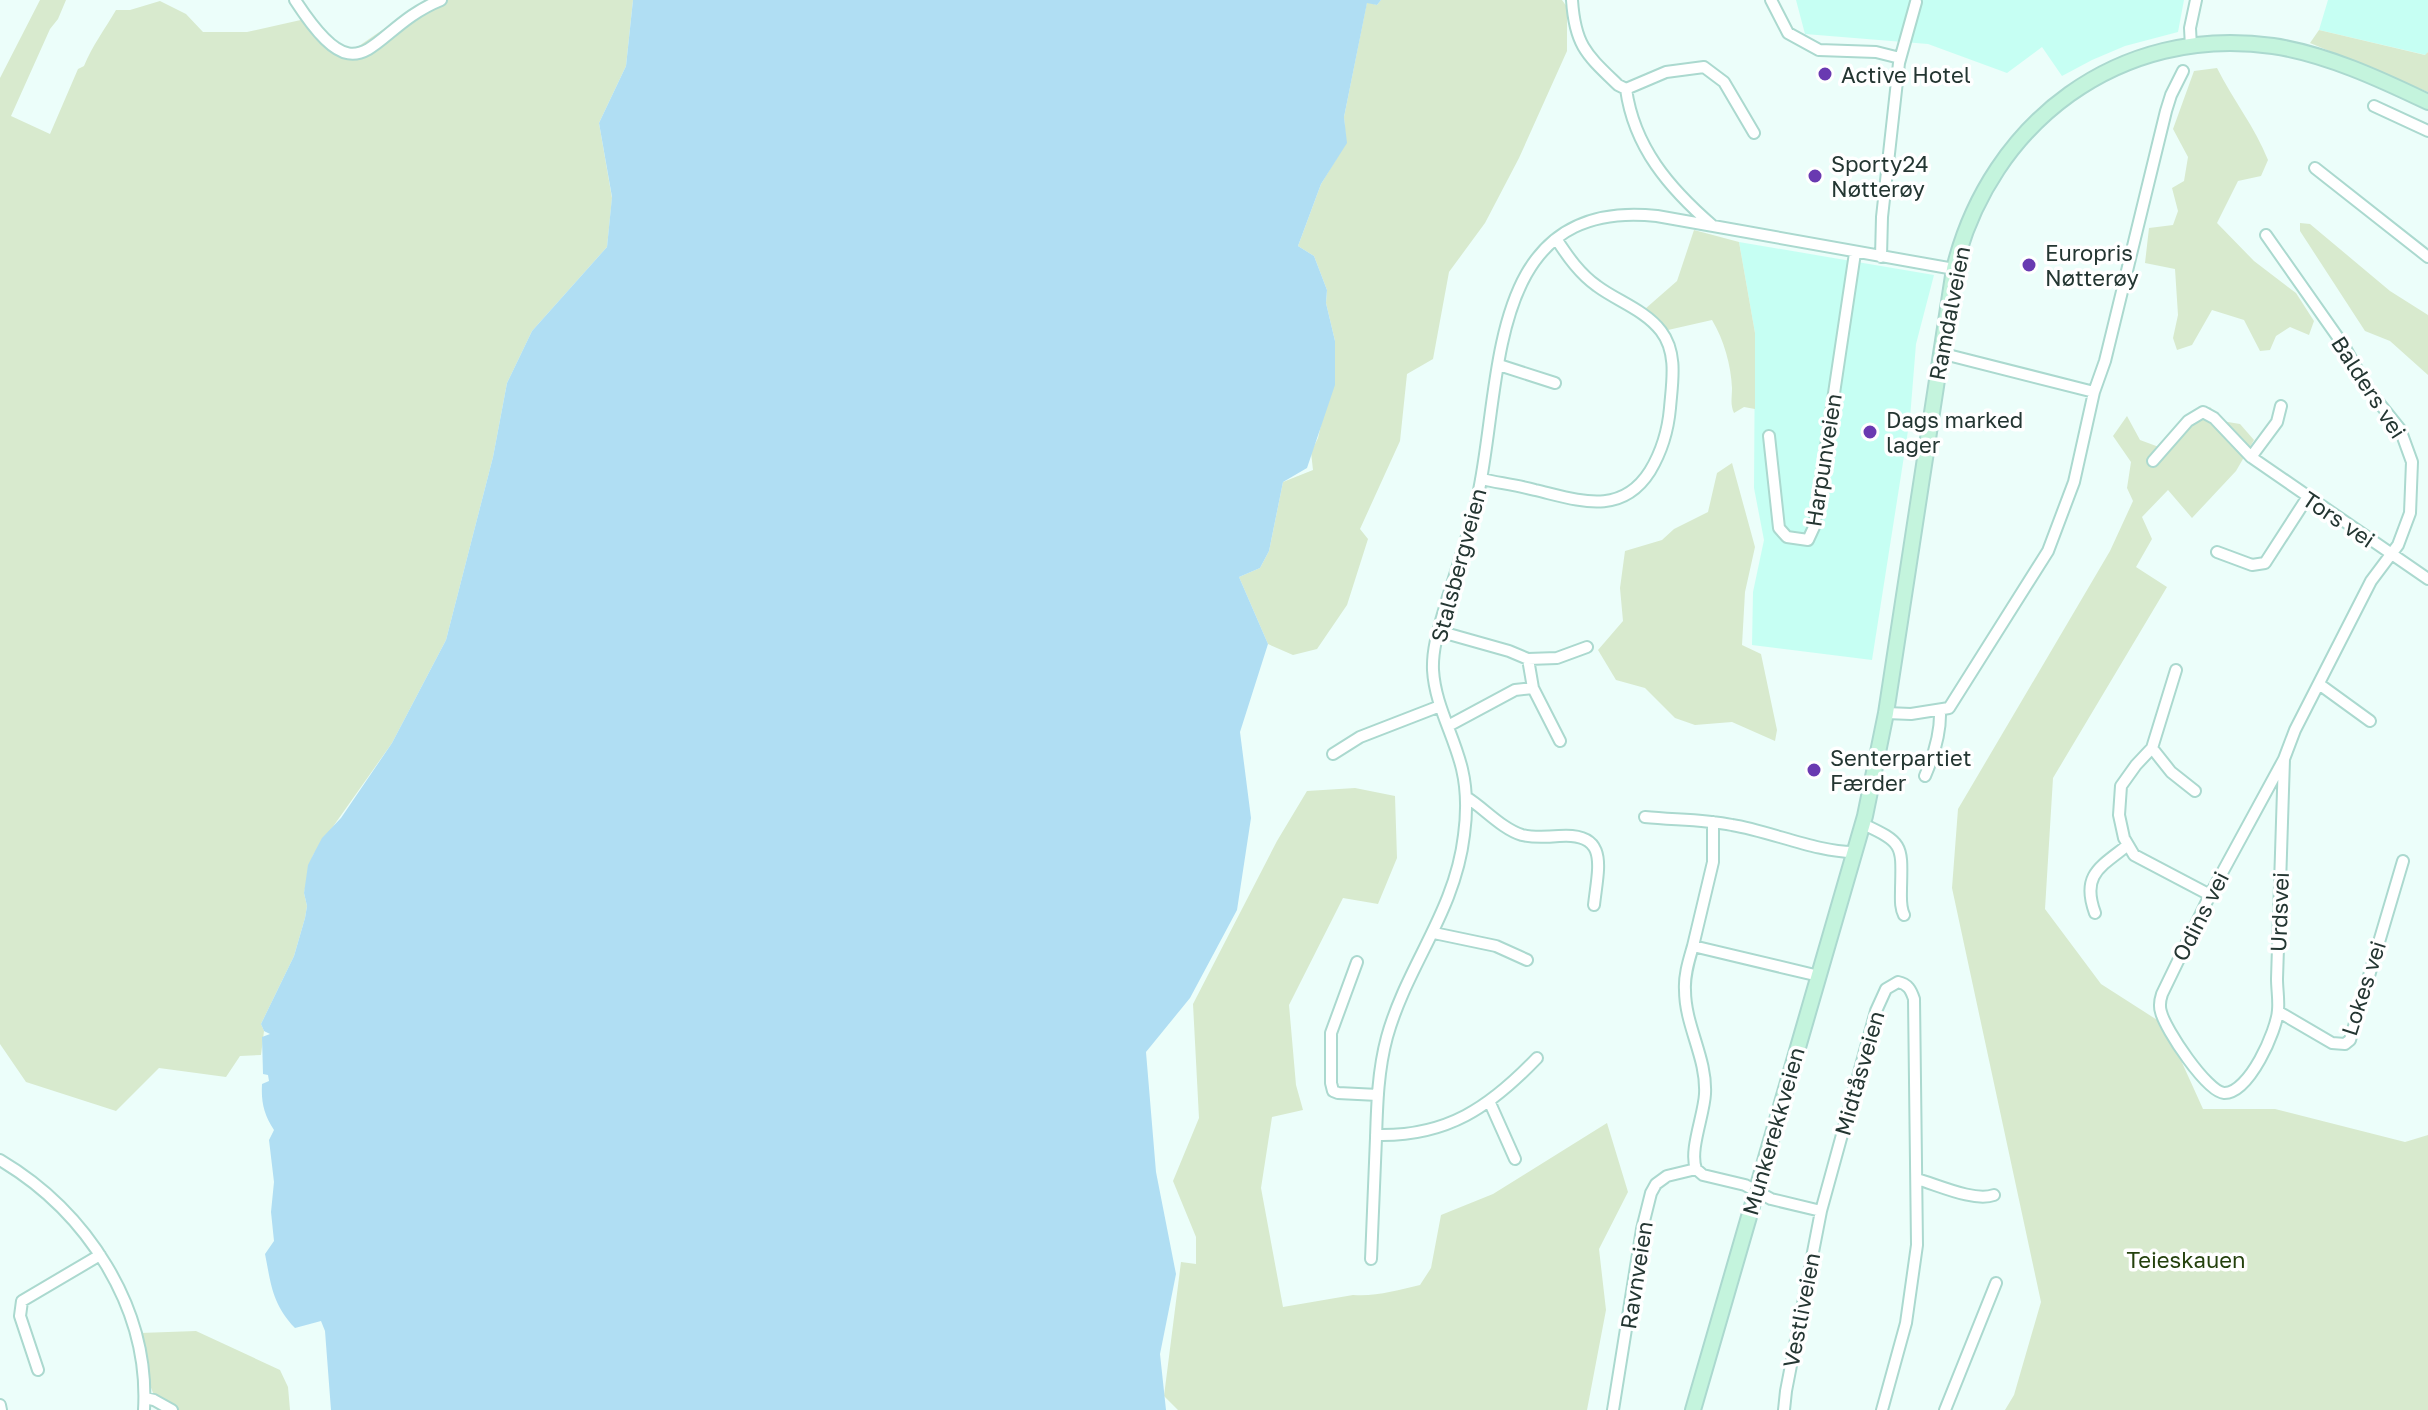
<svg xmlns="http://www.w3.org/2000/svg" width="2428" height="1410" font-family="'Golos Text',sans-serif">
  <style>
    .built { fill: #c6fff3 }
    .green { fill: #d8eace }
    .water { fill: #b0def3 }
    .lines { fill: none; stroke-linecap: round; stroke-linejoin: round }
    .minor-casing { stroke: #abd9cf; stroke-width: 14 }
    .secondary-casing { stroke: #abd9cf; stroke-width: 18 }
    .minor { stroke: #fff; stroke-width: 10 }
    .secondary { stroke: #c4f4dd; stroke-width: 14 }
    .poi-dot { fill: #693ab1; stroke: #fff; stroke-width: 3 }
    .labels { text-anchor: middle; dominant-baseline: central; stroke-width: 7; stroke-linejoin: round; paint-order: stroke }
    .poi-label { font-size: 22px; fill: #243632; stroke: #fff; text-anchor: start }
    .street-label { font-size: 22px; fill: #243632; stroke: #fff }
    .park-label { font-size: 22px; fill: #24410d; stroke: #fff }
  </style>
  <rect width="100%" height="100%" fill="#ecfefa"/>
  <path class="built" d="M1796,0H2184L2178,32L2125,46L2092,60L2062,76L2042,47L2007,73L1928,44L1805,34Z
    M2328,0H2428V52L2426,55L2319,30Z
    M1739,242L1934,275L1916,344L1910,418L1872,660L1752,645L1753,592L1764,540L1754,488L1755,333Z"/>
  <path class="green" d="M40,0H66L58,19L50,29L11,116L50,134L78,69L84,66C92,46 105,29 116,10H130L160,1L186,14L203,32H247L314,17L333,41L353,50L426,0H633L626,66L599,123L612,198L607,247L532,331L507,383L493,457L446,640L392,743L313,855L304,893L307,906L305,918L294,956L261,1024L264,1031L261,1055L240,1056L226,1077L159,1068L116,1111L26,1082L0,1044V78Z
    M1381,0H1562L1567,7V51L1519,158L1485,223L1449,272L1433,359L1407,374L1400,441L1360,529L1368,539L1347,605L1317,649L1293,655L1268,644L1239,577L1260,568L1269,551L1283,482L1313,470L1311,452L1318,438L1323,416L1335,341L1326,303L1327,290L1314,256L1298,246L1321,184L1346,143L1344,117L1367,2L1377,5Z
    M2319,30L2425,55L2428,52V92L2310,43Z
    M2217,68C2233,100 2255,127 2268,160L2261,176L2238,181L2217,223L2254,261L2296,293L2314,321L2309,335L2290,327L2276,336L2270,350L2260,351L2244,320L2212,310L2192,345L2177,350L2173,338L2178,315L2175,269L2145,263L2149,228L2173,225L2178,211L2172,188L2184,181L2188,157L2173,129L2194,71Z
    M2300,223L2310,224L2390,291L2428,315V375L2390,341L2365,331L2300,231Z
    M1694,230L1739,242L1755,333V409L1744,407L1734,413C1730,404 1732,398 1732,388C1731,365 1724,340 1712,320L1668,330L1645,309L1677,281Z
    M2210,407L2222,421L2240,424L2254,440L2236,471L2192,518L2168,490L2142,517L2152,539L2136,567L2167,587L2053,778L2045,909L2101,984L2165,1025L2203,1109H2275L2405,1142L2428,1135V1410H2005L2014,1395L2041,1302L1952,888L1958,809L2110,551L2133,501L2127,488L2131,462L2113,436L2127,416L2140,440L2167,450Z
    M1732,463L1755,547L1745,592L1742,645L1761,654L1777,730L1775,741L1732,722L1695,725L1675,718L1645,688L1616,680L1598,650L1623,621L1620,588L1625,551L1662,540L1674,529L1708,512L1717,473Z
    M1355,788L1395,796L1397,858L1378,904L1343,898L1289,1005L1296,1085L1303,1110L1272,1117L1261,1188L1283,1307L1353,1295C1375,1297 1398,1290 1420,1285L1431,1268L1441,1215L1493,1194L1607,1123L1628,1192L1599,1249L1606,1310L1587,1410H1178L1164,1396L1181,1262L1196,1264V1237L1173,1181L1199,1118L1193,1004L1277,841L1307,791Z
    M196,1331L280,1370L288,1387L290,1410H175L153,1393L149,1382L140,1333Z"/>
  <path class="water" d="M633,0H1381L1377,5L1367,3L1344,117L1347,143L1321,184L1298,246L1314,256L1327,290L1326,303L1335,341V385L1307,468L1283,482L1269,551L1260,568L1239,577L1268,644L1240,732L1251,818L1237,910L1190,998L1146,1052L1156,1172L1176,1274L1160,1354L1166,1410H331L325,1331L321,1321L295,1328C272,1304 271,1284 265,1254L274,1241L271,1212L274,1182L269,1140L274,1130C264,1115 261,1102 262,1084L269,1081L268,1075L263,1074L262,1037L270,1034L264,1031L261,1024L294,956L305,918L307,906L304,893L308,865L313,855L322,838L341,818L392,743L446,640L493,457L507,383L532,331L607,247L612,197L599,123L626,66Z"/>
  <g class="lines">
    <g class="minor-casing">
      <path id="minor" d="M295,0C363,105 368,29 441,0
        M1572,0C1575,46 1587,55 1618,85L1626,89
        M1771,0L1788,33L1819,50L1876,52L1900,58
        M2191,47L2190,28L2196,0
        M2374,106L2428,131
        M2315,168L2428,257
        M1713,226C1669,188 1634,147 1626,89L1666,72L1704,67L1724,82L1754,133
        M2266,235L2344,346L2368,389L2400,429L2412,462L2410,513L2398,545L2371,581L2295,730L2284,759L2210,895L2162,994C2160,1000 2159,1006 2161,1012C2165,1029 2207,1092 2224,1093C2249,1094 2277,1030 2278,1010C2279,1000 2277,989 2277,979L2284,759
        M1881,257L1882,217L1899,63L1916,2
        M1940,353L2094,392
        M1499,365L1555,383
        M2281,406L2277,422L2251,457L2428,579
        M1769,436L1779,528L1787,537L1808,540L1814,527L1855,253
        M2153,461L2188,421L2203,412L2214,418L2251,457
        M1481,479C1499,483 1517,485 1535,490C1578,500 1621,517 1650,471C1662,451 1668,431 1670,408C1672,383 1678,353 1661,331C1645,310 1617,301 1597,286C1580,274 1568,257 1557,240
        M2217,552L2252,565L2265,563L2307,498
        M1438,631L1509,651L1528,659L1557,658L1587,647
        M1528,659L1533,688L1560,741
        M2176,670L2152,748L2136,765L2121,786L2119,815L2124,838L2134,855L2210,895
        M2319,684L2370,721
        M1886,713L1911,714L1949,708L2048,551L2074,482L2094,392L2105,361L2166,111L2171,95L2183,71
        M1448,726L1515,690L1533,688
        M2152,748L2171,772L2195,791
        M1333,754L1360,737L1440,706
        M1925,776C1934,755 1941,733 1940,710
        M1466,797C1484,808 1502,829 1522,835C1534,838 1547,837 1559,836C1610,832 1598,868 1594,905
        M1645,817C1674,820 1703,819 1732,825C1770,831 1819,853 1855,852
        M1863,824C1904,843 1902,845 1901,889C1901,899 1900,907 1904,915
        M2095,913C2081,875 2100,867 2128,845
        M1434,933L1496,946L1527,960
        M1693,946L1713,862V822
        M1357,962L1331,1033V1083L1333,1091L1338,1093L1378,1095
        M2279,1012L2332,1043L2345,1044L2350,1040L2403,861
        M1490,1103L1515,1159
        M1376,1135C1447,1137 1490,1107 1537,1058
        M0,1160C86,1211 150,1307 144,1410
        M1696,1169C1689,1150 1704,1115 1705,1094C1707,1058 1685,1026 1685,990C1684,975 1689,960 1693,946L1819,976
        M1917,1179C1938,1185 1974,1202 1994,1195
        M1371,1259C1373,1219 1374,1179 1376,1138C1377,1105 1378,1070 1387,1037C1407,965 1455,912 1464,835C1467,813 1467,790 1462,769C1454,735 1435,705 1433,670C1432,646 1441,622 1447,600C1458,565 1470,531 1478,495C1503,381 1485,197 1657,216L1954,269
        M38,1370L20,1316L22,1301L100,1255
        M145,1398L154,1400L172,1410
        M0,1405L1,1410
        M1613,1410L1642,1229L1651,1193L1656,1184L1667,1176L1696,1169L1703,1175L1745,1185L1771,1199L1821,1211L1876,1011L1886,989L1898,982C1908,984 1911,990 1914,999L1917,1245L1906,1323L1882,1410
        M1784,1410L1786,1391L1821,1211
        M1945,1410L1996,1283"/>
    </g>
    <g class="secondary-casing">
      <path id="secondary" d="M1693,1410L1865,816L1886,713L1954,269C1990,122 2120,24 2273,46C2326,54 2380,79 2428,102"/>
    </g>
    <use href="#minor" class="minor"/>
    <use href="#secondary" class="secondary"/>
  </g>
  <g class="poi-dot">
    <circle cx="1825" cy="74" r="8"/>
    <circle cx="1815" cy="176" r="8"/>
    <circle cx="2029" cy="265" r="8"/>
    <circle cx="1870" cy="432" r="8"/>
    <circle cx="1814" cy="770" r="8"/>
  </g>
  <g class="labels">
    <g class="poi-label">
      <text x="1841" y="74">Active Hotel</text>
      <text x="1831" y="163">Sporty24<tspan x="1831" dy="25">Nøtterøy</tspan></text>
      <text x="2045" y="252">Europris<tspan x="2045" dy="25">Nøtterøy</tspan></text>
      <text x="1886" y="419">Dags marked<tspan x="1886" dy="25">lager</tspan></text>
      <text x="1830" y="757">Senterpartiet<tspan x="1830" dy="25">Færder</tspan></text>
    </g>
    <g class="street-label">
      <text transform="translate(1949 313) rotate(-79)">Ramdalveien</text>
      <text transform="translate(2369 387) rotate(57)">Balders vei</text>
      <text transform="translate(1823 460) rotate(-81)">Harpunveien</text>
      <text transform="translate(2339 519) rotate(34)">Tors vei</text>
      <text transform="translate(1458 565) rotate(-75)">Stalsbergveien</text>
      <text transform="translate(2279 912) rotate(-88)">Urdsvei</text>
      <text transform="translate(2200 916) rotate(-63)">Odins vei</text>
      <text transform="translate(2363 988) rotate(-72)">Lokes vei</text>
      <text transform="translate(1859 1073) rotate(-74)">Midtåsveien</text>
      <text transform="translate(1773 1131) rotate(-74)">Munkerekkveien</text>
      <text transform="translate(1636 1275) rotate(-81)">Ravnveien</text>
      <text transform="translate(1801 1310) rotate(-79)">Vestliveien</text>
    </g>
    <g class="park-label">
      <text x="2186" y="1259">Teieskauen</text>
    </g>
  </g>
</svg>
